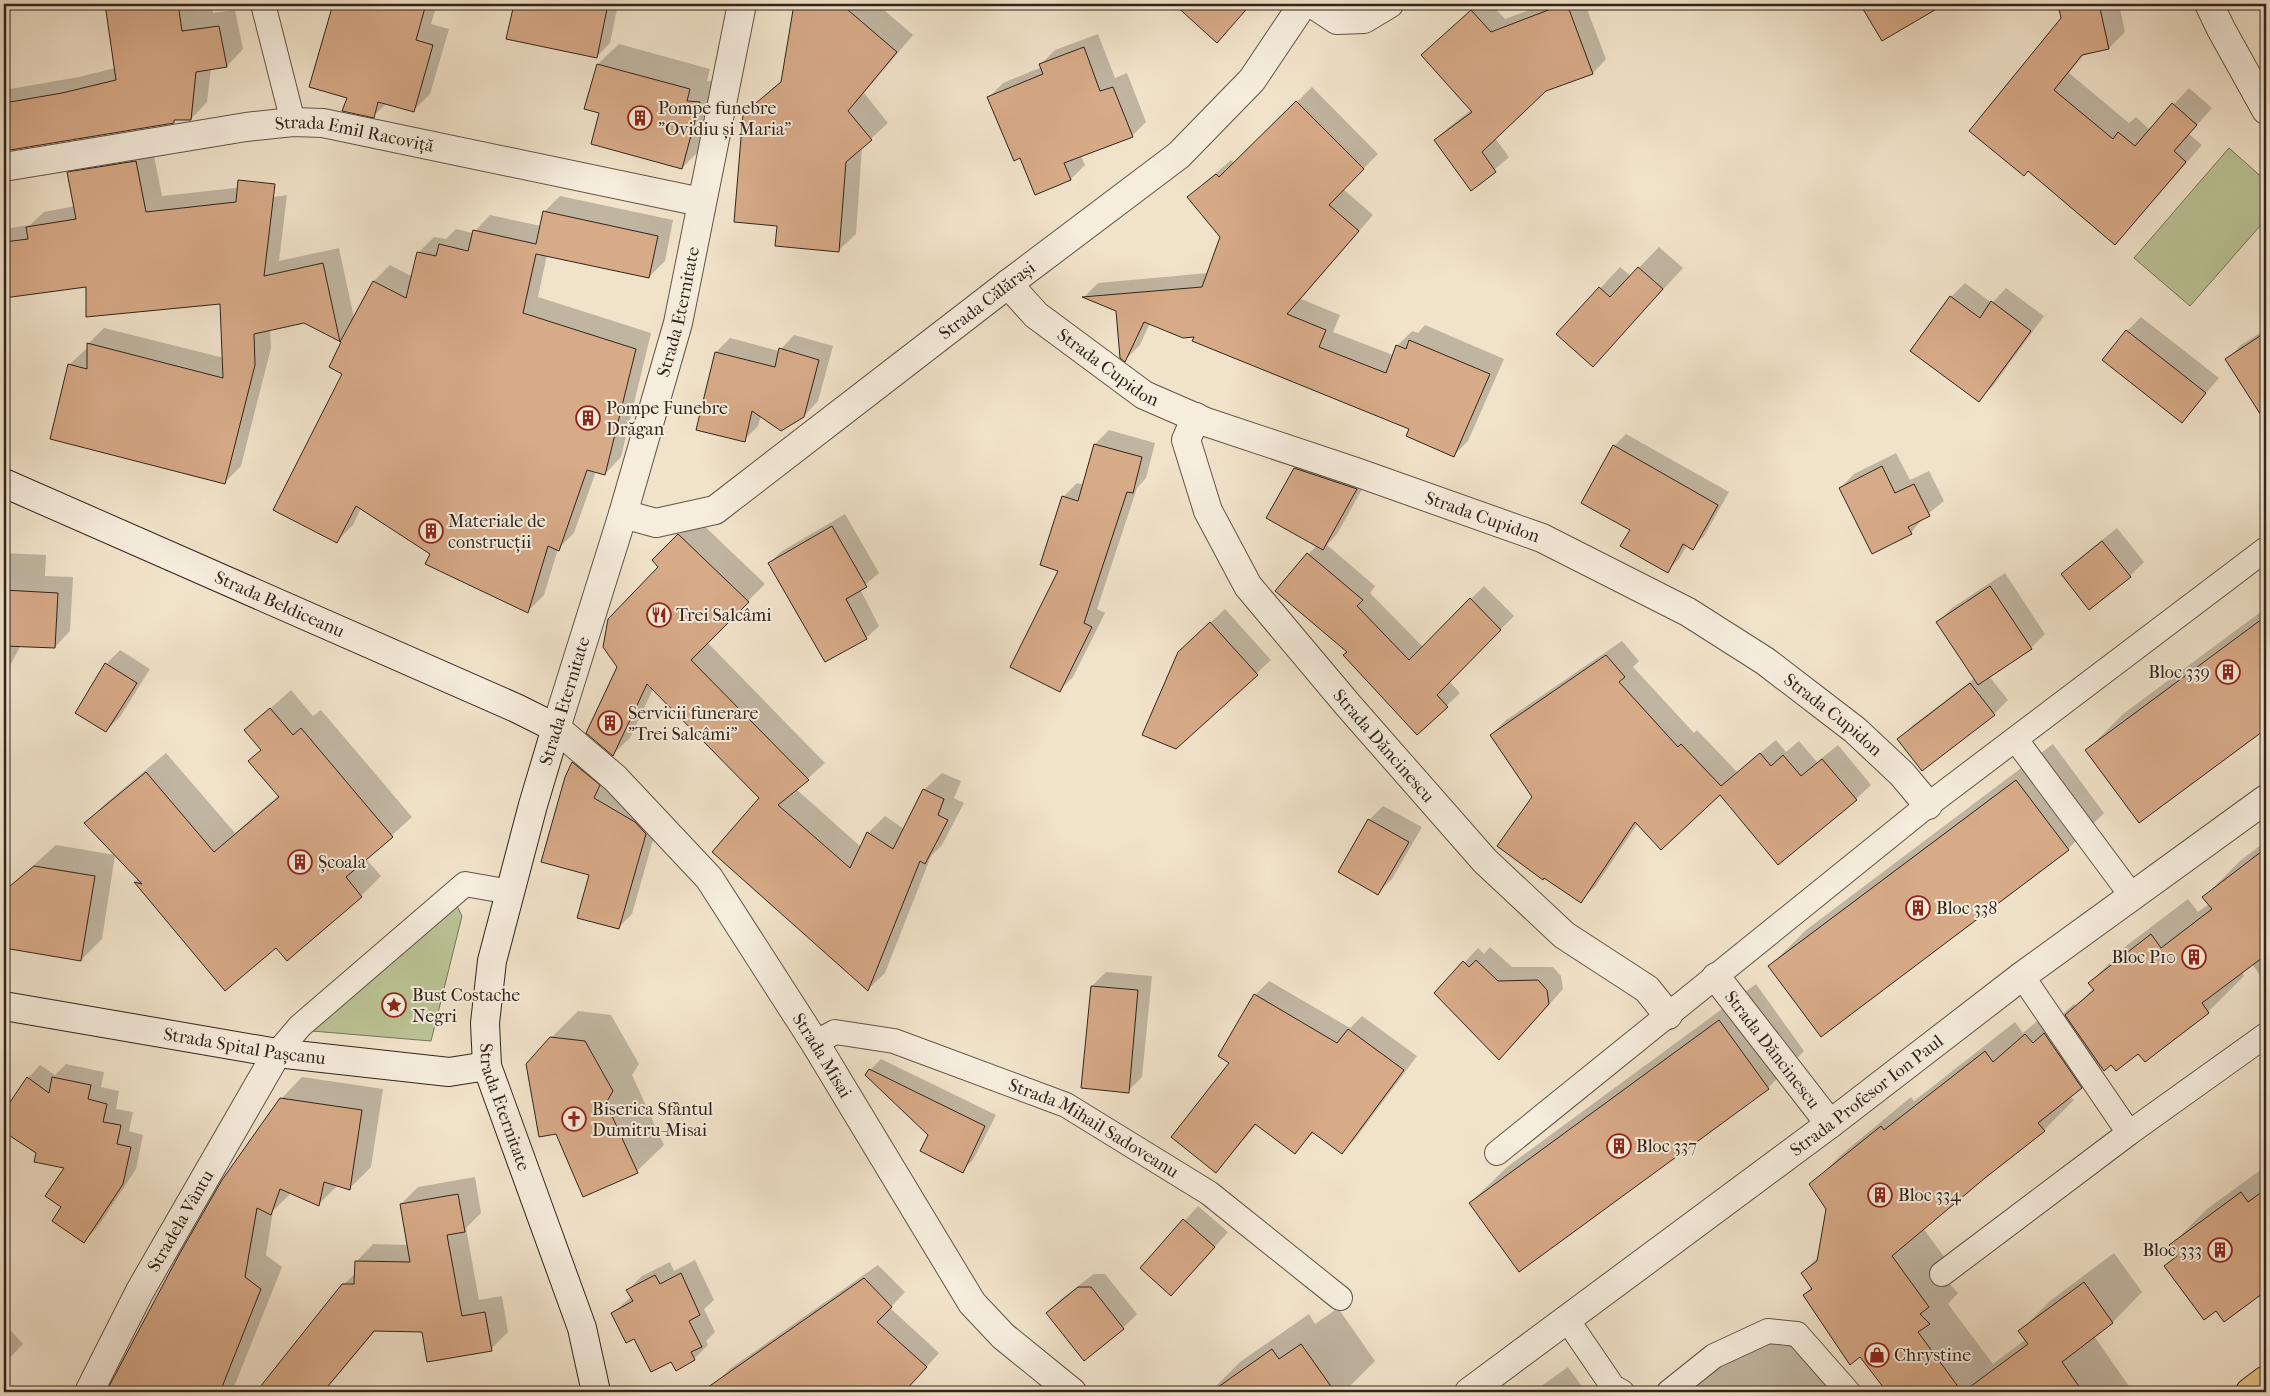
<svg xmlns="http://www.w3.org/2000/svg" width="2270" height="1396" font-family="'IM FELL French Canon',serif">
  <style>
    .green { fill: #bbc396; stroke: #767458 }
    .shadow { fill: #0003 }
    .building { fill: #d7aa88; stroke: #31241b }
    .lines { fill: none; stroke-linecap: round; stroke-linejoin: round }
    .service-casing { stroke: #615447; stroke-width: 26 }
    .minor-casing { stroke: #615447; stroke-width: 30 }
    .tertiary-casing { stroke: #615447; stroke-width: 30 }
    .secondary-casing { stroke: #31241b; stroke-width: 30 }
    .primary-casing { stroke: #31241b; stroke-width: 30 }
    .service { stroke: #f6eddd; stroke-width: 24 }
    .minor { stroke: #f6eddd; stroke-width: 28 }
    .tertiary { stroke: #f6eddd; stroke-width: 28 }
    .secondary { stroke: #f6eddd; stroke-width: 28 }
    .primary { stroke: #e8c285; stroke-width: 28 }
    .labels { text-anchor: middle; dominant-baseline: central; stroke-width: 4; stroke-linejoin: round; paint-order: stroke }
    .poi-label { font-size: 18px; fill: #31241b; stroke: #f6eddd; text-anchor: start }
    .street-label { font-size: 18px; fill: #31241b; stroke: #f6eddd }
  </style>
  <rect width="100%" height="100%" fill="#f1e3ca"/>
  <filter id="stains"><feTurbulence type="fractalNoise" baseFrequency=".004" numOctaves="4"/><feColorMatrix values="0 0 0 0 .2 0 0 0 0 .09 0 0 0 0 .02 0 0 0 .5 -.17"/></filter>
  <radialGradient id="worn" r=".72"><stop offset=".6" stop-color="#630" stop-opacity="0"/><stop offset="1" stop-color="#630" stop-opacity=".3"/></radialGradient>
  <path class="green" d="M2229,148L2266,181V219L2190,306L2134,258Z
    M457,906L462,916L431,1041L312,1031Z"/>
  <path class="shadow" d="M107,4H212L213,13L235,10L243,49L227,66L211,68L207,102L191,119H176L173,122L5,150L4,152V90L79,77L115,68Z
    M335,4H437L431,24L449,29L430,94L413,111L387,103L373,116L348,97L311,86Z
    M576,4H618L610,43L596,57L566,50Z
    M796,4H877L913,35L864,93L888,123L862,147L856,234L839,250L778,225L744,114L783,79Z
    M1175,4H1251L1217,41Z
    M1479,4H1491L1505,19L1545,4H1585L1606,59L1593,73L1546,90L1495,138L1509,157L1472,189L1435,140L1449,127L1471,110L1437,42Z
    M1861,4H1923L1926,8L1882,39Z
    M2059,4H2119L2125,32L2109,48L2085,53L2069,73L2129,123L2136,117L2150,130L2189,88L2212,108L2189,134L2202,145L2115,244L2029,170L2062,19Z
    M1098,34L1115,78L1127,73L1146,122L1132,136L1081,156L1085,165L1071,179L1035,194L1021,157L989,97L1003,83L1042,67L1041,64L1055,50Z
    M619,44L710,69L707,81L720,82L703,147L682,168L601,112L598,64Z
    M1312,87L1378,154L1343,189L1373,215L1301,299L1340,315L1333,332L1393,355L1397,346L1412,331L1418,333L1425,325L1504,359L1468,441L1453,456L1411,428L1195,335L1150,323L1140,345L1125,360L1117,310L1084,297L1098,283L1208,273L1222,237L1188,197L1231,160L1234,164Z
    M152,146L162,196L271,184L274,197L287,195L279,261L339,248L354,318L374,281L390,265L413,277L418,253L434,237L446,239L456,229L473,233L490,215L541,226L544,212L560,196L673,220L665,261L649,277L547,255L538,297L651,333L621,457L605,474L596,471L574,533L558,549L544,595L528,611L431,554L361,508L353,525L337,541L343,342L304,322L270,329L271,348L241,466L225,482L69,365L86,349H88V344L104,328L224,358L221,303L87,285L4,297V229L30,225L44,212L75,206L68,173L84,157Z
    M1659,247L1683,268L1593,365L1558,334L1620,267L1631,276Z
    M1965,283L1992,303L2006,288L2044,316L1993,386L1979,400L1951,297Z
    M2141,317L2219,378L2181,422L2127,331Z
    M2266,329V421L2227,359L2241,345Z
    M794,335L833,346L818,401L804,416H761L758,426L744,440L716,352L730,338L779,351Z
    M1109,430L1155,443L1146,478L1137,488L1097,609L1105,613L1073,677L1059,691L1060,570L1063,497L1077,483L1084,485L1095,444Z
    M1626,434L1729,492L1704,536L1692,548L1687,545L1679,559L1667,571L1632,529L1614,446Z
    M1896,453L1910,480L1929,471L1944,501L1924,517L1911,533L1840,488L1854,474Z
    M1309,454L1370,475L1337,534L1327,545L1375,586L1370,593L1423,647L1484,586L1514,616L1449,681L1460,693L1417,734L1349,651L1276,591L1317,545L1295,468Z
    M845,514L879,573L860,589L879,626L866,638L769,563L782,551Z
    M696,518L765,584L707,642L825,763L796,789L861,847L868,833L885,816L904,829L924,790L942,773L961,781L954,798L964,803L942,845L931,856L885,973L868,989L761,798L653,689L630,738L613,754L618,667L660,567L654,560Z
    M2117,528L2144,562L2130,576L2062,575L2076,561Z
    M4,553L46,555L45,576L73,577L70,631L55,647L21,645L4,677Z
    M2005,573L2045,634L2031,648L1989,676L2008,700L1994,714L1899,739L1913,725L1975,678L1938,622L1952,608Z
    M2266,608V727L2139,822L2087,750L2123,714Z
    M1225,609L1271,660L1176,748L1194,638Z
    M1622,641L1639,661L1633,667L1694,733L1697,730L1737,772L1776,740L1786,752L1799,741L1817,762L1838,745L1871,785L1856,799L1720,794L1638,823L1595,887L1580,901L1534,797L1491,735L1506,720Z
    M120,650L150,669L120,717L106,731V664Z
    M291,690L313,716L321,710L412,817L366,859L381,876L361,896L276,946L135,882L139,879L86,823L105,804L166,753L235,833L279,795L250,761L262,749L246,730Z
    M2053,744L2104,813L2068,849L1770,966L1806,930Z
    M587,749L659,819L632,914L618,928L566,778L573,763Z
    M1383,806L1422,827L1392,879L1378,893L1369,820Z
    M2266,841V974L2261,977L2252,964L2242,972L2244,976L2208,1012L2138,1052L2102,1066L2070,1096L2074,1100L2044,1130L1984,1177L1923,1228L1958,1276L1950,1284L1958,1293L1948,1304L1993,1364L2026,1339L2020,1331L2050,1301L2114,1253L2142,1292L2113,1322L2094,1336L2133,1392H1889L1861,1356L1804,1295L1812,1287L1802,1273L1819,1256L1828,1208L1811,1185L1841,1155L1911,1097L1914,1101L2015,1022L2023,1033L2056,1005L2063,1014L2074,1004L2076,1006L2094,988L2090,983L2126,946L2188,899L2198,912L2209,904L2204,897L2240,861Z
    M56,845L115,855L102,939L81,960L4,947V892Z
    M1490,947L1512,967H1553L1561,976L1563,989L1513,1045L1436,993L1478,948L1484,954Z
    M1106,972L1152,976L1142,1077L1128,1091L1092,986Z
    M1269,981L1350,1028L1362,1016L1417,1056L1355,1139L1342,1153L1314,1132L1295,1152L1257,1124L1216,1172L1231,1062L1220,1056L1255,995Z
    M1756,984L1804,1051L1768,1088L1519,1270L1470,1203L1507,1167Z
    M578,1011L611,1015L639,1064L632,1075L664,1145L637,1171L584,1196L551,1038Z
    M881,1059L996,1115L973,1160L962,1171L870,1070Z
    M66,1064L104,1072L101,1087L119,1091L116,1109L133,1112L129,1131L143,1135L136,1169L97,1228L84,1241L63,1207L66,1167L37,1153L4,1130V1113L28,1078L40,1065L55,1075Z
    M302,1077L383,1089L371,1167L350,1188L338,1185L319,1204L292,1192L273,1211L266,1255L282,1267L232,1392H106L223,1181L281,1099Z
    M2266,1166V1289L2224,1320L2216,1309L2166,1266L2178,1254L2171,1245L2207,1209Z
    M475,1177L481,1213L466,1228L479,1300L502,1296L508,1332L491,1349L423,1331L376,1330L324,1392H262L259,1390L343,1285L356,1273V1262L373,1244L408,1245L401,1204L418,1187Z
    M1198,1206L1228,1232L1185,1280L1142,1268Z
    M695,1260L714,1300L704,1309L715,1332L706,1341L708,1345L694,1359L671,1361L635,1337L613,1313L632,1296L628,1290L642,1276L670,1262L674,1271Z
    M878,1265L905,1292L890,1308L939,1353L904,1392H724L717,1382L731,1368Z
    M1094,1274H1105L1137,1314L1123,1328L1047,1313L1061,1299Z
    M1338,1308L1375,1361L1349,1387L1353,1392H1210L1240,1362L1309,1314L1315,1324Z
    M4,1323L23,1344L4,1364Z
    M1777,1325L1838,1392H1690L1733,1350Z
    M1568,1367L1586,1392H1533Z"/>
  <path class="building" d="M105,4H178L182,31L219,26L227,67L196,72L191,120H174V123L4,151V103L62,93L116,80Z
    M333,4H426L416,40L433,45L414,112L378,102L374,118L342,111L347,98L309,87Z
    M514,4H608L597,58L506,39Z
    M794,4H841L897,52L848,111L872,140L846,162L839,252L775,246L777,226L734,222L743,114L781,82Z
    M1174,4H1251L1217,43Z
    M1564,4H1567L1593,74L1546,91L1482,152L1496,172L1471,191L1434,140L1472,112L1421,55L1471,10L1491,32Z
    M1860,4H1945L1882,41Z
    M2058,4H2099L2109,49L2082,55L2054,90L2113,139L2118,132L2135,146L2172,103L2197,125L2174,151L2186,162L2115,245L2028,171L2024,176L1969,131L2061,18Z
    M1084,47L1100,91L1113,87L1133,137L1064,163L1071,180L1035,195L1020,158L1014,161L987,97L1043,74L1039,64Z
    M597,64L690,89L687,101L700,102L682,169L591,144L599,113L584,109Z
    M1296,101L1364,169L1329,205L1359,231L1287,314L1326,330L1319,347L1386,373L1396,345L1406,349L1409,340L1490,374L1454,457L1406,436L1409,429L1192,341L1194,337L1183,338L1144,322L1125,362L1120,358L1116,311L1082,297L1202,287L1220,237L1187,197L1216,174L1219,177Z
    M136,161L146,212L236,202L238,180L275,184L264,276L323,263L340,342L373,281L406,298L417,252L436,256L439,244L468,251L473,230L536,244L543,211L658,236L649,278L536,254L523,313L636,349L605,475L587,470L559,551L548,546L528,613L425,564L430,554L356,506L337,543L273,510L342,374L329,367L341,342L304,323L254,334L255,365L225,484L50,439L68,364L87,369V343L223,378L220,304L86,317V287L4,298V242L28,239L26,227L76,219L67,172Z
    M1638,267L1663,289L1593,367L1556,334L1599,287L1610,297Z
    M1950,296L1980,318L1991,301L2031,331L1979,402L1910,351Z
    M2126,330L2206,393L2182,423L2102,360Z
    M2266,332V423L2225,359Z
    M779,348L819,360L804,417L781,431L752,411L745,442L696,430L715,352L775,367Z
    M1094,444L1142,457L1133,493L1127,492L1084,623L1092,627L1060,692L1010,667L1058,571L1040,565L1062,496L1078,501Z
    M1613,445L1718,505L1693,550L1683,544L1668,573L1620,546L1630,530L1581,503Z
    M1882,466L1895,493L1914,484L1930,516L1908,527L1912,534L1872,554L1839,488Z
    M1294,468L1357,489L1323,550L1266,518Z
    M832,526L867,587L846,599L867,639L825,662L768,563Z
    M678,534L749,602L691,660L809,780L778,805L850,868L867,832L893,849L923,789L944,799L938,815L948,820L925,864L920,861L868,991L712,852L759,798L647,684L613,756L586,733L617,667L603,647L608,619L658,567L652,560Z
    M2102,541L2131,577L2089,610L2061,574Z
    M1307,553L1363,600L1357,606L1409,660L1470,598L1501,630L1437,695L1448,707L1417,735L1343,655L1347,652L1275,591Z
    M1990,586L2032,649L1978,685L1936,622Z
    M4,590L58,593L55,648L4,646Z
    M2266,616V729L2139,823L2085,750Z
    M1210,622L1258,675L1176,749L1142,735L1178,652Z
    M1606,655L1625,677L1619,682L1678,747L1681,744L1721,786L1760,753L1771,766L1783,755L1801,776L1822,759L1857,800L1778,865L1720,795L1661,850L1635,822L1581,903L1544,878L1543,880L1497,846L1532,797L1490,735Z
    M105,663L137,683L106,732L75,713Z
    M1970,683L1995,715L1922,771L1897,739Z
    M270,708L293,735L301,728L393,837L346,877L362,897L287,961L276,948L225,991L134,882L142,884L84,823L146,772L214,852L279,797L248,761L261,750L244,730Z
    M572,762L600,785L594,798L635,822L646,834L619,929L577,918L589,875L541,862L565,777Z
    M2016,780L2069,850L1821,1037L1768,966Z
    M1368,819L1409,842L1378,895L1338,872Z
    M2266,848V955L2202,1003L2209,1013L2145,1062L2138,1054L2116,1071L2111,1065L2104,1071L2065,1015L2094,990L2088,983L2151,934L2161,948L2212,909L2202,897Z
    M34,866L95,876L81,961L4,948V891Z
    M1476,960L1498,981L1538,980L1547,990L1549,1004L1499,1060L1434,993L1463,961L1469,967Z
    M1091,986L1138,990L1129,1093L1081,1088Z
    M1254,994L1337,1043L1348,1029L1404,1070L1342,1154L1312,1132L1295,1154L1255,1124L1216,1173L1171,1137L1229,1063L1218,1056Z
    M1719,1020L1769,1089L1519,1272L1469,1203Z
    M2044,1033L2082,1088L2038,1123L2045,1131L1985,1178L1892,1256L1929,1307L1920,1314L1930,1324L1918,1332L1962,1392H1887L1860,1357L1850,1365L1803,1295L1812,1289L1801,1273L1817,1261L1826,1209L1809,1184L1881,1126L1884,1130L1985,1051L1993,1062L2025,1034L2033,1043Z
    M550,1037L585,1041L613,1091L606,1103L638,1173L583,1197L556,1134L539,1137L526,1064Z
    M869,1069L985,1126L963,1173L920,1151L928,1135L865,1075Z
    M27,1077L49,1093L52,1077L91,1085L88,1099L107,1104L103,1122L121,1125L117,1144L131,1147L123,1184L84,1243L52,1221L61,1207L45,1196L64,1168L34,1162L36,1153L4,1132V1111Z
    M280,1098L362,1110L350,1190L324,1182L319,1206L280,1189L271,1215L257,1208L245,1277L261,1289L220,1392H106L180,1253L222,1180Z
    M2266,1189V1291L2224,1322L2216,1311L2204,1320L2164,1266L2177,1256L2169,1245L2241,1192L2248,1202Z
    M458,1194L465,1232L447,1235L462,1316L485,1312L492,1351L427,1362L422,1332L374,1331L323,1392H256L342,1284H354L355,1261L410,1262L400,1204Z
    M1183,1219L1215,1247L1171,1296L1140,1268Z
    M681,1273L700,1315L689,1321L702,1347L691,1352L695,1360L676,1371L671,1362L651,1372L634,1339L626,1343L611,1313L633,1301L626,1290L655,1275L660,1284Z
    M864,1278L892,1307L877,1322L927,1367L904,1392H701Z
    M2084,1282L2113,1323L2062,1362L2083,1392H1963L2028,1344L2018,1331Z
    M1078,1287H1091L1124,1329L1084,1361L1046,1313Z
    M1301,1344L1335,1392H1211L1272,1349L1279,1359Z"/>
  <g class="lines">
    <g class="service-casing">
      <g id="service">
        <path d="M263,4L293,122"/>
        <path d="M2016,740L2132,896"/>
        <path d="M2022,976L2129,1133L2266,1035"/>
        <path id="s1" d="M815,1043L835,1032L894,1041L1066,1105L1209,1193L1340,1298"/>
        <path d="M277,1053L300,1026L465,884L510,892"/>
        <path d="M1497,1153L1928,805L2266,549"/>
        <path d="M1942,1274L2129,1133"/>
        <path d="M1566,1318L1613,1387L1622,1392"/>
        <path d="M1669,1392L1714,1356L1768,1331L1797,1334L1848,1392"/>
      </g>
    </g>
    <g class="minor-casing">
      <g id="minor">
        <path d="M1313,4L1337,20L1364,19L1389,4"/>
        <path d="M2209,4L2221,29L2266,110"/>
        <path id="s2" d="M4,167L246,127L293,122L323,123L701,202"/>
        <path id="s3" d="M1008,284L1036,315L1144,395L1206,422L1356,472L1542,538L1688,612L1765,661L1855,730L1902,774L1928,805"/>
        <path id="s4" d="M1196,417L1186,440L1208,511L1248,586L1348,705L1485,861L1564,935L1647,989L1668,1015"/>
        <path id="s5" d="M623,514L656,523L715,510L1008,284L1179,155L1252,80L1303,4"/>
        <path id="s6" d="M556,728L615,778L709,878L815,1043L972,1303L1003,1336L1072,1392"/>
        <path id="s7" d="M1716,977L1830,1124"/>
        <path id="s8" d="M89,1392L140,1291L277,1053"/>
        <path id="s9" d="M1469,1392L1830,1124L2022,976L2266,799"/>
      </g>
    </g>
    <g class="tertiary-casing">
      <g id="tertiary">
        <path id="s10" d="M556,728L623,514L678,323L742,4"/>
      </g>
    </g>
    <g class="secondary-casing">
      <g id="secondary">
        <path id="s11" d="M4,483L516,708L556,728L533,805L492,961L485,1023L487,1066L582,1328L596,1392"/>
        <path id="s12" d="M4,1006L277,1053L449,1072L487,1066"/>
      </g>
    </g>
    <g class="primary-casing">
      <path id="primary" d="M2250,1392L2266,1380"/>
    </g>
    <use href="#service" class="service"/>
    <use href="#minor" class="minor"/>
    <use href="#tertiary" class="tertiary"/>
    <use href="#secondary" class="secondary"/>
    <use href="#primary" class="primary"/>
  </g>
  <defs>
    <g id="building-ring" transform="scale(1.25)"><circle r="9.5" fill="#f6eddd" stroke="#8f2418" stroke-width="1.5"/><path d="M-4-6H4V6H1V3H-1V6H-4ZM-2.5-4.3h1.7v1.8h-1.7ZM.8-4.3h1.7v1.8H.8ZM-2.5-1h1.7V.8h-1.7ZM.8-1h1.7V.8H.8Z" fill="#8f2418"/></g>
    <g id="restaurant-ring" transform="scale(1.25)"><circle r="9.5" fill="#f6eddd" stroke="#8f2418" stroke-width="1.5"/><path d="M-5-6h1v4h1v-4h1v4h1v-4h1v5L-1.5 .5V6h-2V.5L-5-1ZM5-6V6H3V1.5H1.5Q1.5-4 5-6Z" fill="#8f2418"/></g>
    <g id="sight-ring" transform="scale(1.25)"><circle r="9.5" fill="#f6eddd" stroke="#8f2418" stroke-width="1.5"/><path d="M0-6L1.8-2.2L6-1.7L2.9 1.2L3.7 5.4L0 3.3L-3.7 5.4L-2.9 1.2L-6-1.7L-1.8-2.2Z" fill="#8f2418"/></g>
    <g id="church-ring" transform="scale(1.25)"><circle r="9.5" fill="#f6eddd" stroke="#8f2418" stroke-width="1.5"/><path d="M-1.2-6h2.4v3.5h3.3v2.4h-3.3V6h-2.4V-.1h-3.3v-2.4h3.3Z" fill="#8f2418"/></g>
    <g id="shop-ring" transform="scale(1.25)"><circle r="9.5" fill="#f6eddd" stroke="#8f2418" stroke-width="1.5"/><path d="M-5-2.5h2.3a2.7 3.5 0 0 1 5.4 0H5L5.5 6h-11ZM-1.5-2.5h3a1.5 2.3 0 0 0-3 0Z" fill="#8f2418"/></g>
  </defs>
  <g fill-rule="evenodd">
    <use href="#building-ring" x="640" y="118"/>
    <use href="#building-ring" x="588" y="418"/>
    <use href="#building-ring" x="431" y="531"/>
    <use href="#restaurant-ring" x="659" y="615"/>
    <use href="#building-ring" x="2228" y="672"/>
    <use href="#building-ring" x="610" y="723"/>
    <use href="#building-ring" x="300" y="862"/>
    <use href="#building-ring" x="1918" y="908"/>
    <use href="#building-ring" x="2194" y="957"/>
    <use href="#sight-ring" x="394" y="1005"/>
    <use href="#church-ring" x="574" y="1119"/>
    <use href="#building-ring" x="1619" y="1146"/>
    <use href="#building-ring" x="1880" y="1195"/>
    <use href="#building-ring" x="2220" y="1250"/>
    <use href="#shop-ring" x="1877" y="1355"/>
  </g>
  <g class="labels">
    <g class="poi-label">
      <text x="658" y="108">Pompe funebre<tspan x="658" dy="21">"Ovidiu și Maria"</tspan></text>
      <text x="606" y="408">Pompe Funebre<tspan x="606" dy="21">Drăgan</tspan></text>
      <text x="448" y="521">Materiale de<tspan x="448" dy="21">construcții</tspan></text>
      <text x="676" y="615">Trei Salcâmi</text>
      <text x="2210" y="672" text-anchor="end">Bloc 339</text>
      <text x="628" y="713">Servicii funerare<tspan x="628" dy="21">"Trei Salcâmi"</tspan></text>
      <text x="318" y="862">Școala</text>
      <text x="1936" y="908">Bloc 338</text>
      <text x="2176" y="957" text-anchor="end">Bloc P10</text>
      <text x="412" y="995">Bust Costache<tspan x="412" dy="21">Negri</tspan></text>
      <text x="592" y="1109">Biserica Sfântul<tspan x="592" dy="21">Dumitru-Misai</tspan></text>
      <text x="1636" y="1146">Bloc 337</text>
      <text x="1898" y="1195">Bloc 334</text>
      <text x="2202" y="1250" text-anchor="end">Bloc 333</text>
      <text x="1894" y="1355">Chrystine</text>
    </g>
    <g class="street-label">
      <text stroke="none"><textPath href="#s2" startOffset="355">Strada Emil Racoviță</textPath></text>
      <text stroke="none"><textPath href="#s5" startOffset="438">Strada Călărași</textPath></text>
      <text stroke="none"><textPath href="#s10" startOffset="434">Strada Eternitate</textPath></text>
      <text stroke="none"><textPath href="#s3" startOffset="131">Strada Cupidon</textPath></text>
      <text stroke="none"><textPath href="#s3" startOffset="536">Strada Cupidon</textPath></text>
      <text stroke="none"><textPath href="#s11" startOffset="301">Strada Beldiceanu</textPath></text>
      <text transform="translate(565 701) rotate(-73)">Strada Eternitate</text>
      <text stroke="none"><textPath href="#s3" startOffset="941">Strada Cupidon</textPath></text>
      <text stroke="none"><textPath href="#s4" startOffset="394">Strada Dăncinescu</textPath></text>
      <text stroke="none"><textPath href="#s12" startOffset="244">Strada Spital Pașcanu</textPath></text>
      <text stroke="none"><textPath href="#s7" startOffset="92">Strada Dăncinescu</textPath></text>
      <text stroke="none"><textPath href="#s6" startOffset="425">Strada Misai</textPath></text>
      <text stroke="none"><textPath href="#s9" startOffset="496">Strada Profesor Ion Paul</textPath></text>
      <text stroke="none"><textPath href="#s11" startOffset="995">Strada Eternitate</textPath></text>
      <text stroke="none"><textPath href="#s1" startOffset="301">Strada Mihail Sadoveanu</textPath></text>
      <text stroke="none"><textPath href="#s8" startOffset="194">Stradela Vântu</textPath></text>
    </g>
  </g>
  <rect width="2270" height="1396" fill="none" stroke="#f1e3ca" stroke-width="20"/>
  <rect x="5" y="5" width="2260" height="1386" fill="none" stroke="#31241b" stroke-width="2.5"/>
  <rect x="10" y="10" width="2250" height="1376" fill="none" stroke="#31241b"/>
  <rect width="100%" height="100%" filter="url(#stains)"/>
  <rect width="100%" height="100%" fill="url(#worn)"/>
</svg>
